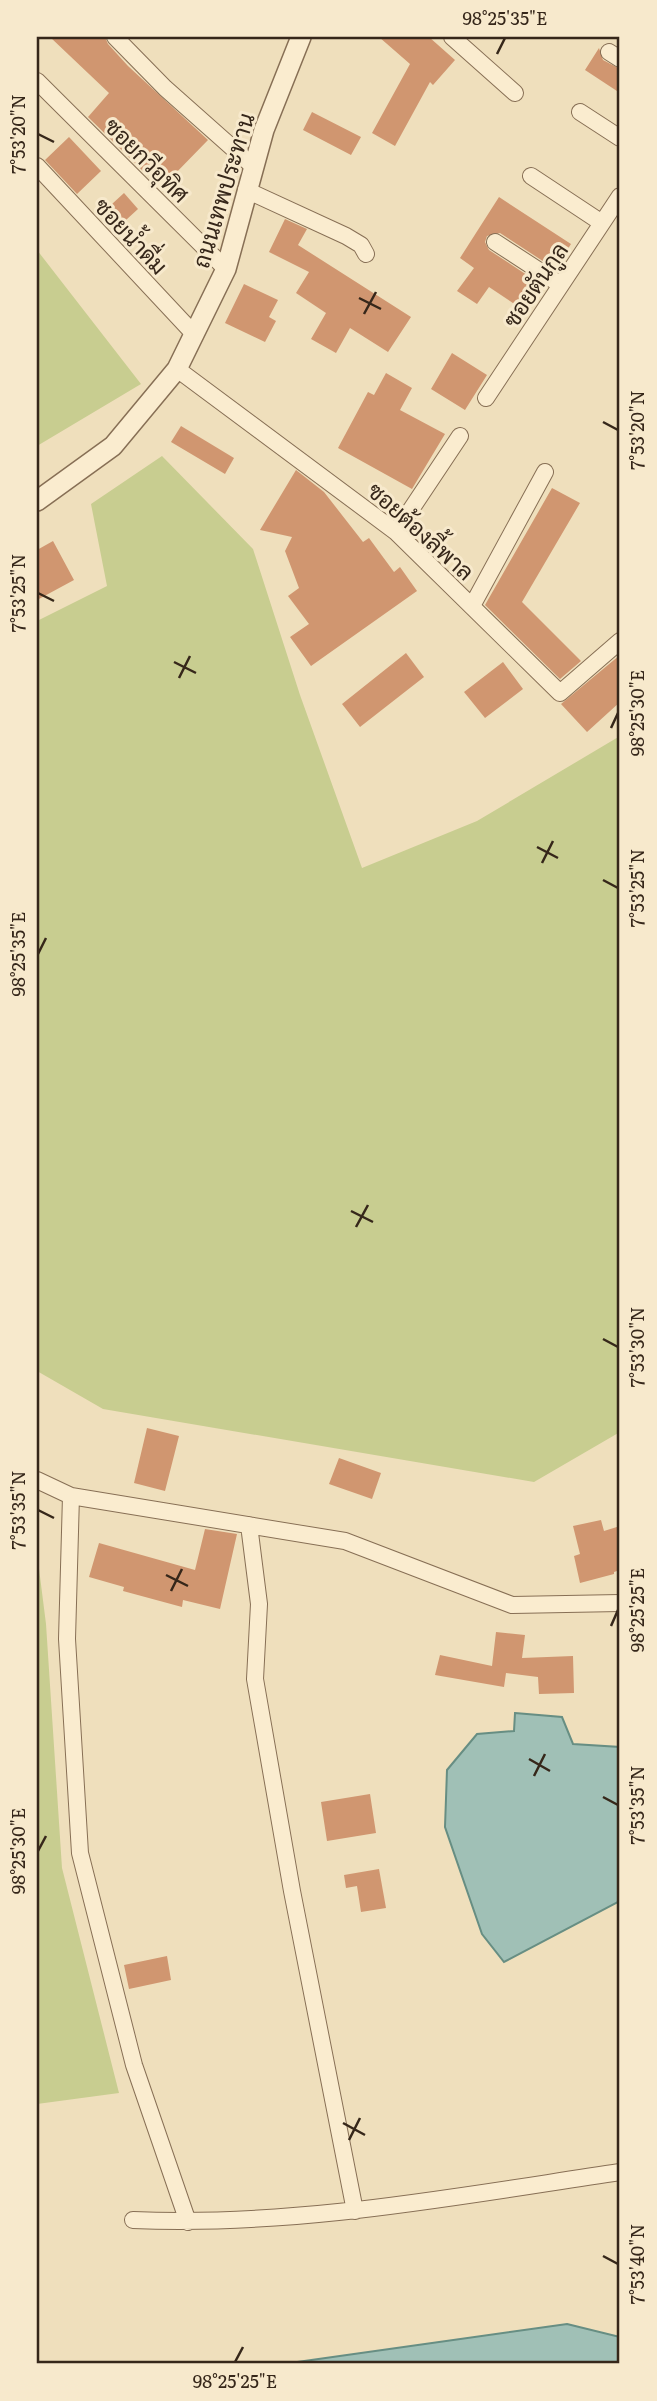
<svg xmlns="http://www.w3.org/2000/svg" width="657" height="2401" font-family="Literata,Sarabun,serif">
  <style>
    .green { fill: #c8cd90 }
    .water { fill: #a0c0b6; stroke: #678e83; stroke-width: 2 }
    .building { fill: #d09670 }
    .lines { fill: none; stroke-linecap: round; stroke-linejoin: round }
    .minor-casing { stroke: #876f55; stroke-width: 18 }
    .tertiary-casing { stroke: #876f55; stroke-width: 22 }
    .minor { stroke: #faeccf; stroke-width: 16 }
    .tertiary { stroke: #faeccf; stroke-width: 19 }
    .ticks { fill: none; stroke: #36271a; stroke-width: 2.5 }
    .labels { text-anchor: middle; dominant-baseline: central; stroke-width: 6; stroke-linejoin: round; paint-order: stroke }
    .street-label { font-size: 23px; fill: #36271a; stroke: #f7e9cc }
    .neatline { fill: none; stroke: #36271a; stroke-width: 2.5 }
    .ticks-label { font-size: 18px; text-anchor: middle; fill: #36271a }
  </style>
  <rect width="100%" height="100%" fill="#efdfbc"/>
  <path class="green" d="M37,250L141,384L37,446Z
    M162,456L253,549L300,695L362,868L477,821L620,736V1432L534,1482L103,1409L37,1371V621L107,586L91,504Z
    M37,1553L46,1624L62,1868L119,2093L37,2104Z"/>
  <path class="water" d="M515,1713L562,1717L573,1744L620,1747V1901L504,1962L482,1934L445,1827L447,1770L477,1734L514,1731Z
    M567,2324L620,2337V2364H283Z"/>
  <path class="building" d="M50,37H105L108,44L128,66L208,140L170,179L152,163L144,172L88,117L109,93Z
    M379,37H429L455,60L433,85L430,82L395,146L372,133L410,64Z
    M599,48L603,60L620,69V93L585,70Z
    M312,112L361,137L351,155L303,130Z
    M69,137L101,171L77,194L45,160Z
    M124,193L138,209L114,231L100,215Z
    M499,197L571,244L555,269L500,233L487,236L485,242L489,250L539,283L522,309L489,287L477,304L457,291L474,268L460,258Z
    M285,219L307,229L298,245L411,317L388,352L350,328L336,353L311,339L326,313L296,293L309,272L269,252Z
    M244,284L278,300L269,317L276,321L265,342L225,323Z
    M452,353L487,375L465,410L431,389Z
    M386,373L412,388L400,410L445,434L412,489L338,448L368,392L374,395Z
    M181,426L234,458L225,474L171,442Z
    M296,470L324,492L363,542L369,538L394,572L400,567L417,591L311,666L290,637L309,624L288,596L299,588L285,551L292,537L260,530Z
    M552,488L580,503L522,602L581,661L560,679L485,605Z
    M53,541L74,580L37,600V550Z
    M406,653L424,677L360,727L342,704Z
    M620,655V702L587,732L561,704Z
    M503,662L523,689L485,718L464,692Z
    M147,1428L179,1436L165,1491L134,1483Z
    M339,1458L381,1473L372,1499L329,1484Z
    M601,1520L604,1531L620,1526V1570L614,1572V1574L580,1583L574,1556L580,1554L573,1526Z
    M205,1529L237,1534L220,1609L183,1600L182,1607L123,1591L124,1587L89,1577L99,1543L195,1570Z
    M496,1632L525,1635L522,1658L573,1656L574,1693L539,1694L538,1677L506,1673L504,1687L435,1675L440,1655L492,1666Z
    M370,1794L376,1833L327,1841L321,1802Z
    M379,1869L386,1908L361,1912L357,1886L346,1888L344,1875Z
    M167,1956L171,1980L129,1989L124,1965Z"/>
  <g class="lines">
    <g class="minor-casing">
      <path id="minor" d="M115,37L165,88L254,167
        M452,37L515,93
        M609,52L620,59
        M37,81L226,269
        M580,112L620,138
        M37,166L195,335
        M531,176L602,223
        M246,190L346,236L361,245L366,254
        M495,242L561,285
        M177,369L396,532L560,693L620,641
        M486,398L620,196
        M396,532L460,436
        M472,606L545,472
        M37,1480L71,1496L345,1541L512,1605L620,1603
        M71,1496L67,1639L80,1853L134,2065L188,2222
        M249,1525L259,1604L255,1679L292,1891L355,2211
        M133,2220C296,2227 459,2196 620,2172"/>
    </g>
    <g class="tertiary-casing">
      <path id="tertiary" d="M37,501L113,446L177,369L226,269L264,130L301,37"/>
    </g>
    <use href="#minor" class="minor"/>
    <use href="#tertiary" class="tertiary"/>
  </g>
  <path class="ticks" d="M497,54L505,38M38,134L54,142M359,298L381,309M364,314L376,292M603,422L618,430M38,593L54,601M174,662L196,673M179,678L190,656M611,728L618,713M537,847L558,858M542,863L553,841M603,880L618,888M38,954L46,938M351,1211L373,1222M356,1227L368,1205M603,1339L618,1347M38,1510L54,1518M166,1575L188,1586M171,1591L182,1569M611,1626L618,1610M529,1759L550,1771M534,1776L545,1754M603,1797L618,1805M38,1851L46,1836M343,2123L365,2135M349,2140L360,2118M603,2256L618,2264M235,2362L243,2347"/>
  <g class="labels">
    <g class="street-label">
      <text transform="translate(148 159) rotate(45)">ซอยกวีอุทิศ</text>
      <text transform="translate(222 190) rotate(-73)">ถนนเทพประทาน</text>
      <text transform="translate(132 235) rotate(47)">ซอยน้ำดื่ม</text>
      <text transform="translate(534 284) rotate(-56)">ซอยตันกูล</text>
      <text transform="translate(422 530) rotate(42)">ซอยต้องลี้พาล</text>
    </g>
  </g>
  <rect width="657" height="2401" fill="none" stroke="#f7e9cc" stroke-width="77"/>
  <rect x="38" y="38" width="580" height="2324" class="neatline"/>
  <g class="ticks-label">
    <text x="505" y="25">98°25'35"E</text>
    <text transform="translate(19 134) rotate(-90)" y="6">7°53'20"N</text>
    <text transform="translate(638 430) rotate(-90)" y="6">7°53'20"N</text>
    <text transform="translate(19 593) rotate(-90)" y="6">7°53'25"N</text>
    <text transform="translate(638 713) rotate(-90)" y="6">98°25'30"E</text>
    <text transform="translate(638 888) rotate(-90)" y="6">7°53'25"N</text>
    <text transform="translate(19 954) rotate(-90)" y="6">98°25'35"E</text>
    <text transform="translate(638 1347) rotate(-90)" y="6">7°53'30"N</text>
    <text transform="translate(19 1510) rotate(-90)" y="6">7°53'35"N</text>
    <text transform="translate(638 1610) rotate(-90)" y="6">98°25'25"E</text>
    <text transform="translate(638 1805) rotate(-90)" y="6">7°53'35"N</text>
    <text transform="translate(19 1851) rotate(-90)" y="6">98°25'30"E</text>
    <text transform="translate(638 2264) rotate(-90)" y="6">7°53'40"N</text>
    <text x="235" y="2388">98°25'25"E</text>
  </g>
</svg>
